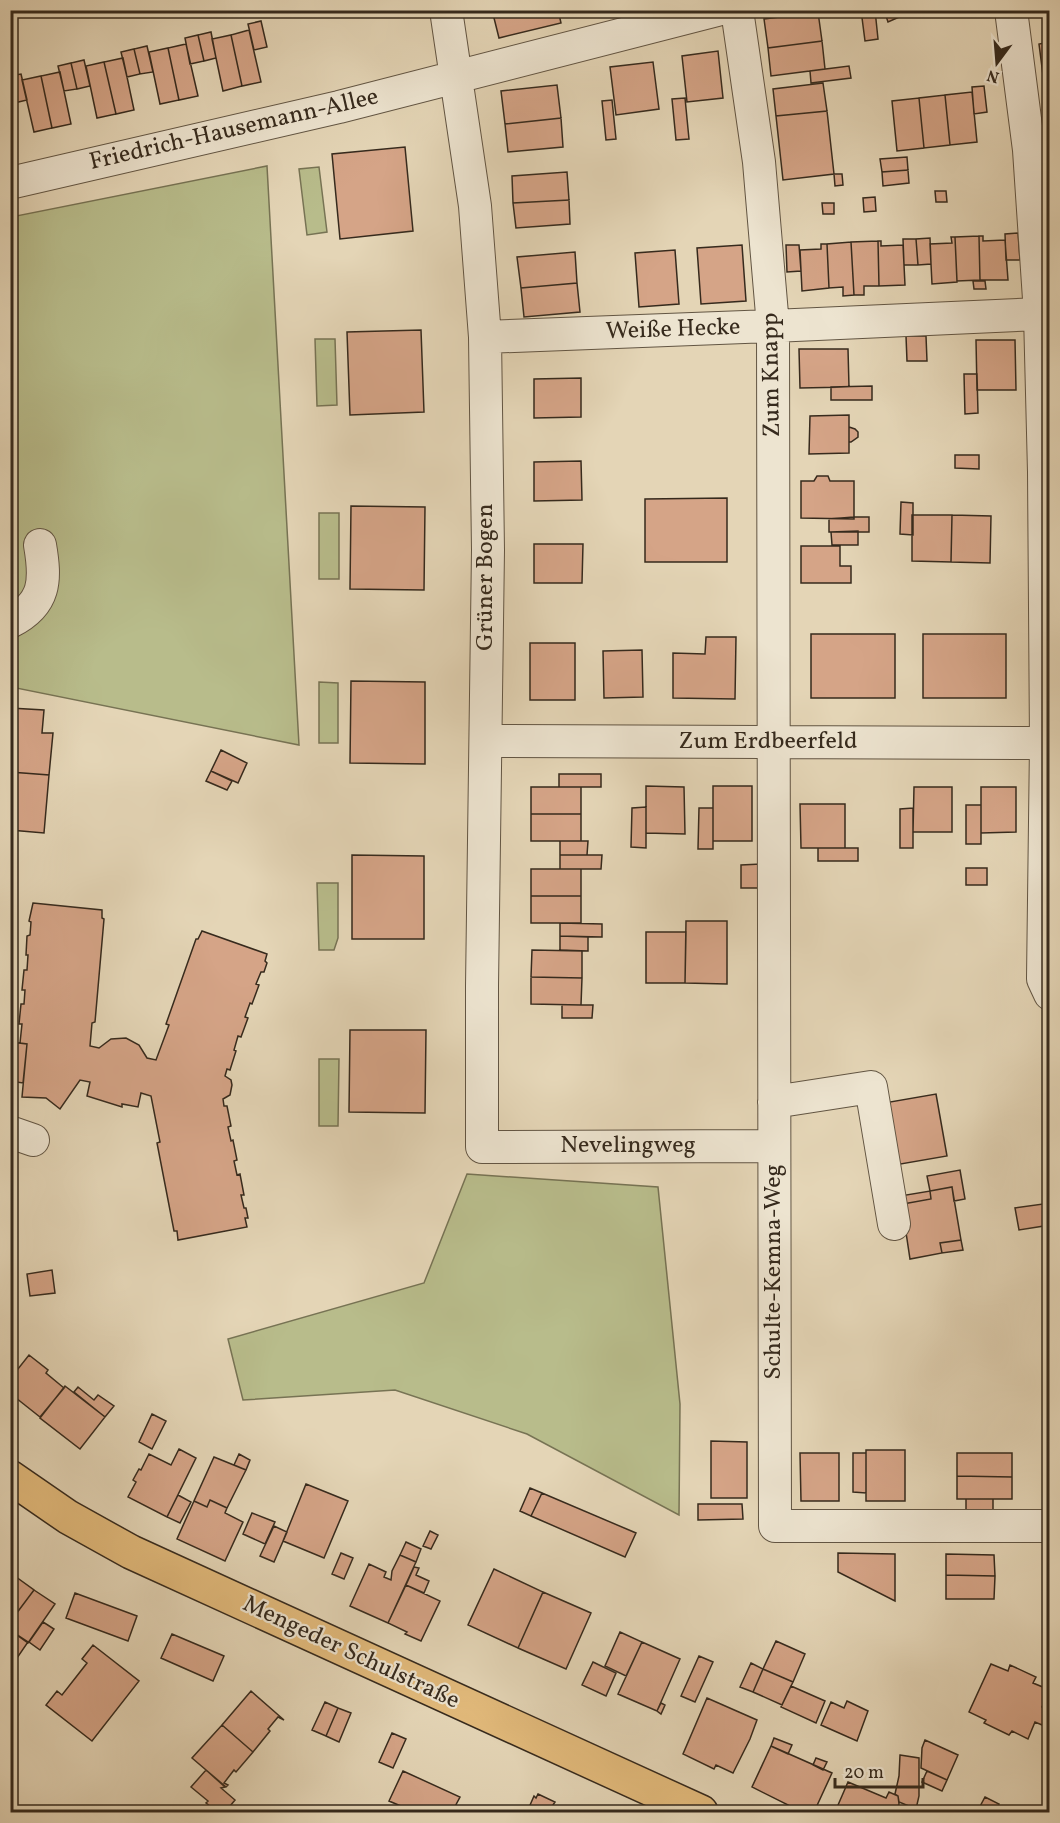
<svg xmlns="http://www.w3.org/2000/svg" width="1060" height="1823" font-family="Vollkorn,serif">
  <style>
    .green { fill: #b8bc8b; stroke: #777354; stroke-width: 1.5 }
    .building { fill: #d5a487; stroke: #362a1d; stroke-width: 1.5 }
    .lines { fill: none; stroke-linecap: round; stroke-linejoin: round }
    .minor-casing { stroke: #625543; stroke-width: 34 }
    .major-casing { stroke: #362a1d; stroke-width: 36 }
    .minor { stroke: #ede4d0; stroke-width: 32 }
    .major { stroke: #e2ba7b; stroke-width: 33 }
    .labels { text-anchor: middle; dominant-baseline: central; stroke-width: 4.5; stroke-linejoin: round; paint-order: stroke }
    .street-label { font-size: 24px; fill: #362a1d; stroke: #ede4d0 }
  </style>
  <rect width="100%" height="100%" fill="#e4d5b6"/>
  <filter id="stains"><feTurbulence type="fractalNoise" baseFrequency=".00333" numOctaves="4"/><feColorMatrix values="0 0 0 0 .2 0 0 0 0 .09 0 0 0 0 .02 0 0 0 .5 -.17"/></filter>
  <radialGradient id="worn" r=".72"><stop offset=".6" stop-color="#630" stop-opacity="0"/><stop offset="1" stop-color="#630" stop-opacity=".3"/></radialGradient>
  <path class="green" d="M267,166L299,745L11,687V217Z
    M319,167L327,232L307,235L299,169Z
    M315,339H335L337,405L317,406Z
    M319,513H339V579H319Z
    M319,682L338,683V743H319Z
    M317,883H338V938L334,950H319Z
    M319,1059H339L338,1126H319Z
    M467,1174L658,1187L680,1404L679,1515L527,1434L395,1390L243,1400L228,1339L424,1283Z"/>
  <path class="building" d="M492,10H558L561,23L499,38Z
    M792,10H833L793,16Z
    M861,10H875L878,39L865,41Z
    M884,10H912L913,11L888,22Z
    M1034,10H1050V15L1035,17Z
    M818,12L822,41L768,48L764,19Z
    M261,21L267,47L254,50L248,24Z
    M249,30L261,82L242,86L231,35Z
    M211,32L216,58L204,61L198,35Z
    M198,35L204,61L190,64L185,38Z
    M231,35L242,86L223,91L212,39Z
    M822,41L825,69L771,76L768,48Z
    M1050,42V82L1044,83L1039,44Z
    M186,44L198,96L179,100L168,48Z
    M147,46L153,72L140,74L134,49Z
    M168,48L179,100L160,104L149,52Z
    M134,49L140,74L127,77L121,52Z
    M718,51L723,98L687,102L682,56Z
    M123,58L134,110L116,114L104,62Z
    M84,60L90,86L77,89L71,63Z
    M104,62L116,114L97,118L86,66Z
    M653,62L659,109L616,115L610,67Z
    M71,63L77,89L64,91L58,66Z
    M849,66L851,78L811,83L810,71Z
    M60,72L71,124L52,128L41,76Z
    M21,74L27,100L14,103L10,87V76Z
    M41,76L52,128L34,132L22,80Z
    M823,83L827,111L776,116L773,89Z
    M557,85L561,118L505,124L501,91Z
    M984,86L987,112L974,114L972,87Z
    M972,92L977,142L950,145L945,95Z
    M945,95L950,145L924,148L919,98Z
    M685,98L689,139L676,140L672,99Z
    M919,98L924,148L897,151L892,101Z
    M612,100L616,139L606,140L602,101Z
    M827,111L834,174L783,180L776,116Z
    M561,118L563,147L508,152L505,124Z
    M405,147L413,231L340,239L332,154Z
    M907,157L908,170L882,172L880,159Z
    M908,170L909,183L883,186L882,172Z
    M567,172L569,200L513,203L512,176Z
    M834,174H842L843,185L835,186Z
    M935,191H946L947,202H936Z
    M875,197L876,211L864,212L863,198Z
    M569,200L570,224L516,228L513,203Z
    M822,203H834V214H823Z
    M1018,233L1020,260H1006L1005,234Z
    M979,236H983V241L1005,240L1008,280H980Z
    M979,236L980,280L957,281L955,237Z
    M951,237H955L957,282L932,284L930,244L952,243Z
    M930,238L931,264L918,265L916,239Z
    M903,239H916L918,265H904Z
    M878,241H881V246L903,245L905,285L879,286Z
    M878,241L879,286H864V295H854L851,242Z
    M851,242L854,295L843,296V287L829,288L827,244Z
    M821,244H827L829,288L802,291L800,250L821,249Z
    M742,245L746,301L701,304L697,248Z
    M786,245H799L801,271L787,272Z
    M675,250L679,304L639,307L635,253Z
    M575,252L577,283L521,288L517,257Z
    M973,281H985L986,289H974Z
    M577,283L580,312L524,317L521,288Z
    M421,330L424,412L350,415L347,332Z
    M906,336H926L927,361H907Z
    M976,340H1015L1016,390H977Z
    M799,349H848L849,387L800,388Z
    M964,374H977L978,413L965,414Z
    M581,378V417L534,418V379Z
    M872,386V400H831V387Z
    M849,415V453L809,454L810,416Z
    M849,427L855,429L858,432V437L851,442H849Z
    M955,455H979V469L955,468Z
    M581,461L582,500L534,501V462Z
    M817,476H828L830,481H854V519L801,518V481H814Z
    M727,498V562H645V499Z
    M901,502L913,503V535L900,534Z
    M351,506L425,507L424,590L350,589Z
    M912,515H952L951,562L912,561Z
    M952,515L991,516L990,563L951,562Z
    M854,517H869V532H829V519Z
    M858,531V545H832L831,532Z
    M534,544H583L582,583H534Z
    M801,546H840V566H851V583H801Z
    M811,634H895V698H811Z
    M923,634H1006V698H923Z
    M706,637H736L735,699L673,698V653L705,654Z
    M530,643H575V700H530Z
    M642,650L643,697L604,698L603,651Z
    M351,681L425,682V764L350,763Z
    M10,708L44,710L42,733H53L49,775L10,772Z
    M221,750L247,763L238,783L211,771Z
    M211,771L232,781L227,790L206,781Z
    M10,772L49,775L44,833L10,830Z
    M559,774H601V787H559Z
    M646,786L684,787L685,834L646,833Z
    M713,786H752V841H713Z
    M531,787H581V814H531Z
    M914,787H952V832H913Z
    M981,787H1016V832L981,833Z
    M800,804H845V848H801Z
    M966,805H981V844H966Z
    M646,807V848L631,847L632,808Z
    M699,808H713V849H698Z
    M913,808V848H900V809Z
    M531,814H581V841H531Z
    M560,841H588L587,855H560Z
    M818,848H858V861H818Z
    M352,855L424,856V939H352Z
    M560,855H602L601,869H560Z
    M761,864V888H741V865Z
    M966,868H987V885H966Z
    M531,869H581V896H531Z
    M531,896H581V923H531Z
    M33,903L102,910V918L104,919L95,1022L92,1023L90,1046L99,1048L111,1039L126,1038L139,1045L147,1058L156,1060L169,1025L166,1024L196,939H198L202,931L267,954L265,961L267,963L264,972H261L256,984L259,985L252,1004L250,1003L245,1017L248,1018L241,1037L238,1036L234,1050L236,1051L230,1070L227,1069L225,1076L231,1080L232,1085L230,1095L223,1099L224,1106H227L231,1126L228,1127L231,1141L233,1140L237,1160L234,1161L237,1175L240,1174L244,1195H241L244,1208H246L248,1218H245L247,1227L178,1240L177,1231H174L157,1143L160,1142L151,1096L141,1093L138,1107L122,1104V1107L87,1096L90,1082L80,1080L60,1109L46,1098L22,1097L27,1044L20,1043L22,1024H19L21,1004H24L25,990H22L24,970H27L28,955H26L27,936L30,935L31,922L29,921Z
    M686,921H727V984L685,983Z
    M560,923L602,924V937L560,936Z
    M646,932H686L685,983H646Z
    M560,936L588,937V951L560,950Z
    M532,950L582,951V978L531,977Z
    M531,977L582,978L581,1005L531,1004Z
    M562,1005H593L592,1018H562Z
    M350,1030H426L425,1113L349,1112Z
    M10,1042L27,1044L23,1083L10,1081Z
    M936,1094L947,1156L895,1165L884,1103Z
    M960,1170L965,1199L954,1201L952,1187L930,1191L927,1176Z
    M952,1187L961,1240L940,1243L942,1253L910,1259L904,1219L903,1204L931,1199L930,1191Z
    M930,1191L931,1199L903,1204L900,1196Z
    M1050,1203V1225L1019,1230L1015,1208Z
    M961,1240L963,1250L942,1253L940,1243Z
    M52,1270L55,1293L30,1296L27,1274Z
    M29,1355L48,1370L46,1373L64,1388L40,1417L16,1398L13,1402L10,1401V1379Z
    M65,1386L105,1417L80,1449L40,1418Z
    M78,1387L94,1400L98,1395L114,1406L105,1417L74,1392Z
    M152,1414L166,1421L152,1449L139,1442Z
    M711,1441L747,1442V1498H711Z
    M179,1449L196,1458L167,1517L128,1497L136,1482L133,1480L139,1469L141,1470L149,1454L171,1465Z
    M866,1450H905V1501H866Z
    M800,1453H839V1501H801Z
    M853,1453H866V1493L853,1492Z
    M957,1453H1012V1477L957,1476Z
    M239,1454L250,1460L246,1470L234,1465Z
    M214,1457L246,1470L227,1508L210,1500L207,1507L194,1501Z
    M957,1476L1012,1477V1499H957Z
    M306,1484L348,1501L324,1558L283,1541Z
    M530,1488L542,1493L531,1516L520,1511Z
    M542,1493L636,1533L625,1557L531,1516Z
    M178,1495L191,1502L180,1523L167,1517Z
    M966,1499H993V1513H966Z
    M210,1500L227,1508L225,1513L243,1522L225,1561L177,1539L194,1501L207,1507Z
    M698,1504H742L743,1519L698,1520Z
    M252,1513L275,1522L265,1544L243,1534Z
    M274,1526L287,1532L274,1562L260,1556Z
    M430,1531L438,1535L431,1549L423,1546Z
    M406,1542L421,1549L416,1562L400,1555Z
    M341,1553L353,1558L344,1579L332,1574Z
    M838,1553L895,1554V1601L838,1572Z
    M946,1554L994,1555L995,1576L946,1575Z
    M400,1555L416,1562L388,1623L350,1606L369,1564L386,1572L384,1577L391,1580L392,1571Z
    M414,1567L419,1568L416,1575L429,1581L424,1593L406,1585Z
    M494,1569L543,1592L518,1648L468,1625Z
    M12,1574L34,1590L10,1622V1577Z
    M946,1575L995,1576L994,1599H946Z
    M406,1585L440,1601L421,1641L405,1634L407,1632L388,1623Z
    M34,1590L55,1604L28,1643L10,1630V1622Z
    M543,1592L591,1613L566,1669L518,1648Z
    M75,1593L137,1616L128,1641L66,1618Z
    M43,1622L54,1629L40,1650L29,1642Z
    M10,1630L28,1642L15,1661L10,1657Z
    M620,1632L642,1642L626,1676L605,1666Z
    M172,1634L224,1656L213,1681L161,1658Z
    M776,1641L805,1654L793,1682L763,1669Z
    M642,1642L680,1659L657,1711L618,1694Z
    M93,1645L139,1681L92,1741L46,1705L57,1691L62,1695L87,1663L82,1659Z
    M699,1656L713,1662L695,1702L681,1696Z
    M593,1662L616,1673L606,1696L582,1685Z
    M751,1663L763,1669L753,1692L740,1687Z
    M991,1664L1008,1671L1010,1665L1036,1677L1033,1683L1050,1690L1042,1707L1048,1710L1042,1725L1035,1722L1028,1739L1012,1731L1009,1735L984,1723L986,1720L969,1712Z
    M763,1669L793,1682L782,1705L753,1692Z
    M791,1686L825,1701L816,1723L781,1707Z
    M251,1691L284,1720L278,1717L268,1729L270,1731L253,1752L222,1725Z
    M707,1698L757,1720L750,1739L733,1773L716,1765L714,1769L683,1754Z
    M847,1701L868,1711L857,1741L821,1725L831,1702L844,1708Z
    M325,1702L338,1708L326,1736L312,1730Z
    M661,1703L665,1705L661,1714L657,1711Z
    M338,1708L351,1713L339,1742L326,1736Z
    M222,1725L253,1752L236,1772L234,1770L224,1783L228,1785L226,1787L192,1758Z
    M392,1733L406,1739L393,1768L379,1762Z
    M774,1738L792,1745L788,1754L771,1746Z
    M925,1740L958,1755L947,1780L921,1768L922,1748Z
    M771,1746L832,1773L814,1812H808L797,1807L796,1809L752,1787Z
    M900,1755L919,1758V1796L916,1809L899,1802L898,1796L895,1794L899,1776Z
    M816,1758L827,1762L823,1770L813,1765Z
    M206,1770L225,1787L221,1788L235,1800L225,1812H218L206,1803L208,1801L191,1787Z
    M403,1771L460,1797L452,1812H415L389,1801Z
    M927,1771L947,1780L942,1791L922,1782Z
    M848,1782L886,1798L889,1792L898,1796L899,1804L895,1812H835Z
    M538,1794L555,1802L553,1805L569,1812H527L534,1796L536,1798Z
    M985,1797L999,1804L995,1812H977Z"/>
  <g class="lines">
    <g class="minor-casing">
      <path id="minor" d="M446,10L475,206L485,337L488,550L482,986V1147L774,1146
        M737,10L759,162L773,326L775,1526H1050
        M1011,10L1029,150L1040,314L1044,472L1046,743L1043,979L1050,994
        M10,183L339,107L717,10
        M485,337L773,326L1040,314
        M10,622C46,604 46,580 40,545
        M486,741L1050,743
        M774,1102L871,1087L894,1224
        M10,1132L33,1140"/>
    </g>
    <g class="major-casing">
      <path id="major" d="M10,1477L68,1517L131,1552L701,1812"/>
    </g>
    <use href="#minor" class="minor"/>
    <use href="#major" class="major"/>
  </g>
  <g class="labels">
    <g class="street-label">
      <text transform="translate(234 130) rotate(-13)">Friedrich-Hausemann-Allee</text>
      <text transform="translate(673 330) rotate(-2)">Weiße Hecke</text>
      <text transform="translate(772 375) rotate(-91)">Zum Knapp</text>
      <text transform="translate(486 577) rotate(-90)">Grüner Bogen</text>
      <text x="768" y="742">Zum Erdbeerfeld</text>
      <text x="628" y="1146">Nevelingweg</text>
      <text transform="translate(774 1272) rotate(-90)">Schulte-Kemna-Weg</text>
      <text transform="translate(351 1653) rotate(25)">Mengeder Schulstraße</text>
    </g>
  </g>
  <rect width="1060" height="1823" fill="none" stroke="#e4d5b6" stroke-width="36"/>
  <rect x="12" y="12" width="1036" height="1799" fill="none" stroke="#362a1d" stroke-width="3"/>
  <rect x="18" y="18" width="1024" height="1787" fill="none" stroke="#362a1d" stroke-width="1.5"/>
  <g transform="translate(997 63) rotate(196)" stroke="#ede4d0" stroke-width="4.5" paint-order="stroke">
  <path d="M0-4.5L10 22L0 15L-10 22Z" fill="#362a1d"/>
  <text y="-9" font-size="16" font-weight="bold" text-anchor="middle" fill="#362a1d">N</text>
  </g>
  <path d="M835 1778v9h88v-9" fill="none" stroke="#362a1d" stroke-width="3"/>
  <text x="844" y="1778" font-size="18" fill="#362a1d" stroke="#ede4d0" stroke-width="4.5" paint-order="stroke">20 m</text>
  <rect width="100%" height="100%" filter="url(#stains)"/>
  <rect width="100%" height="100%" fill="url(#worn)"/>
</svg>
